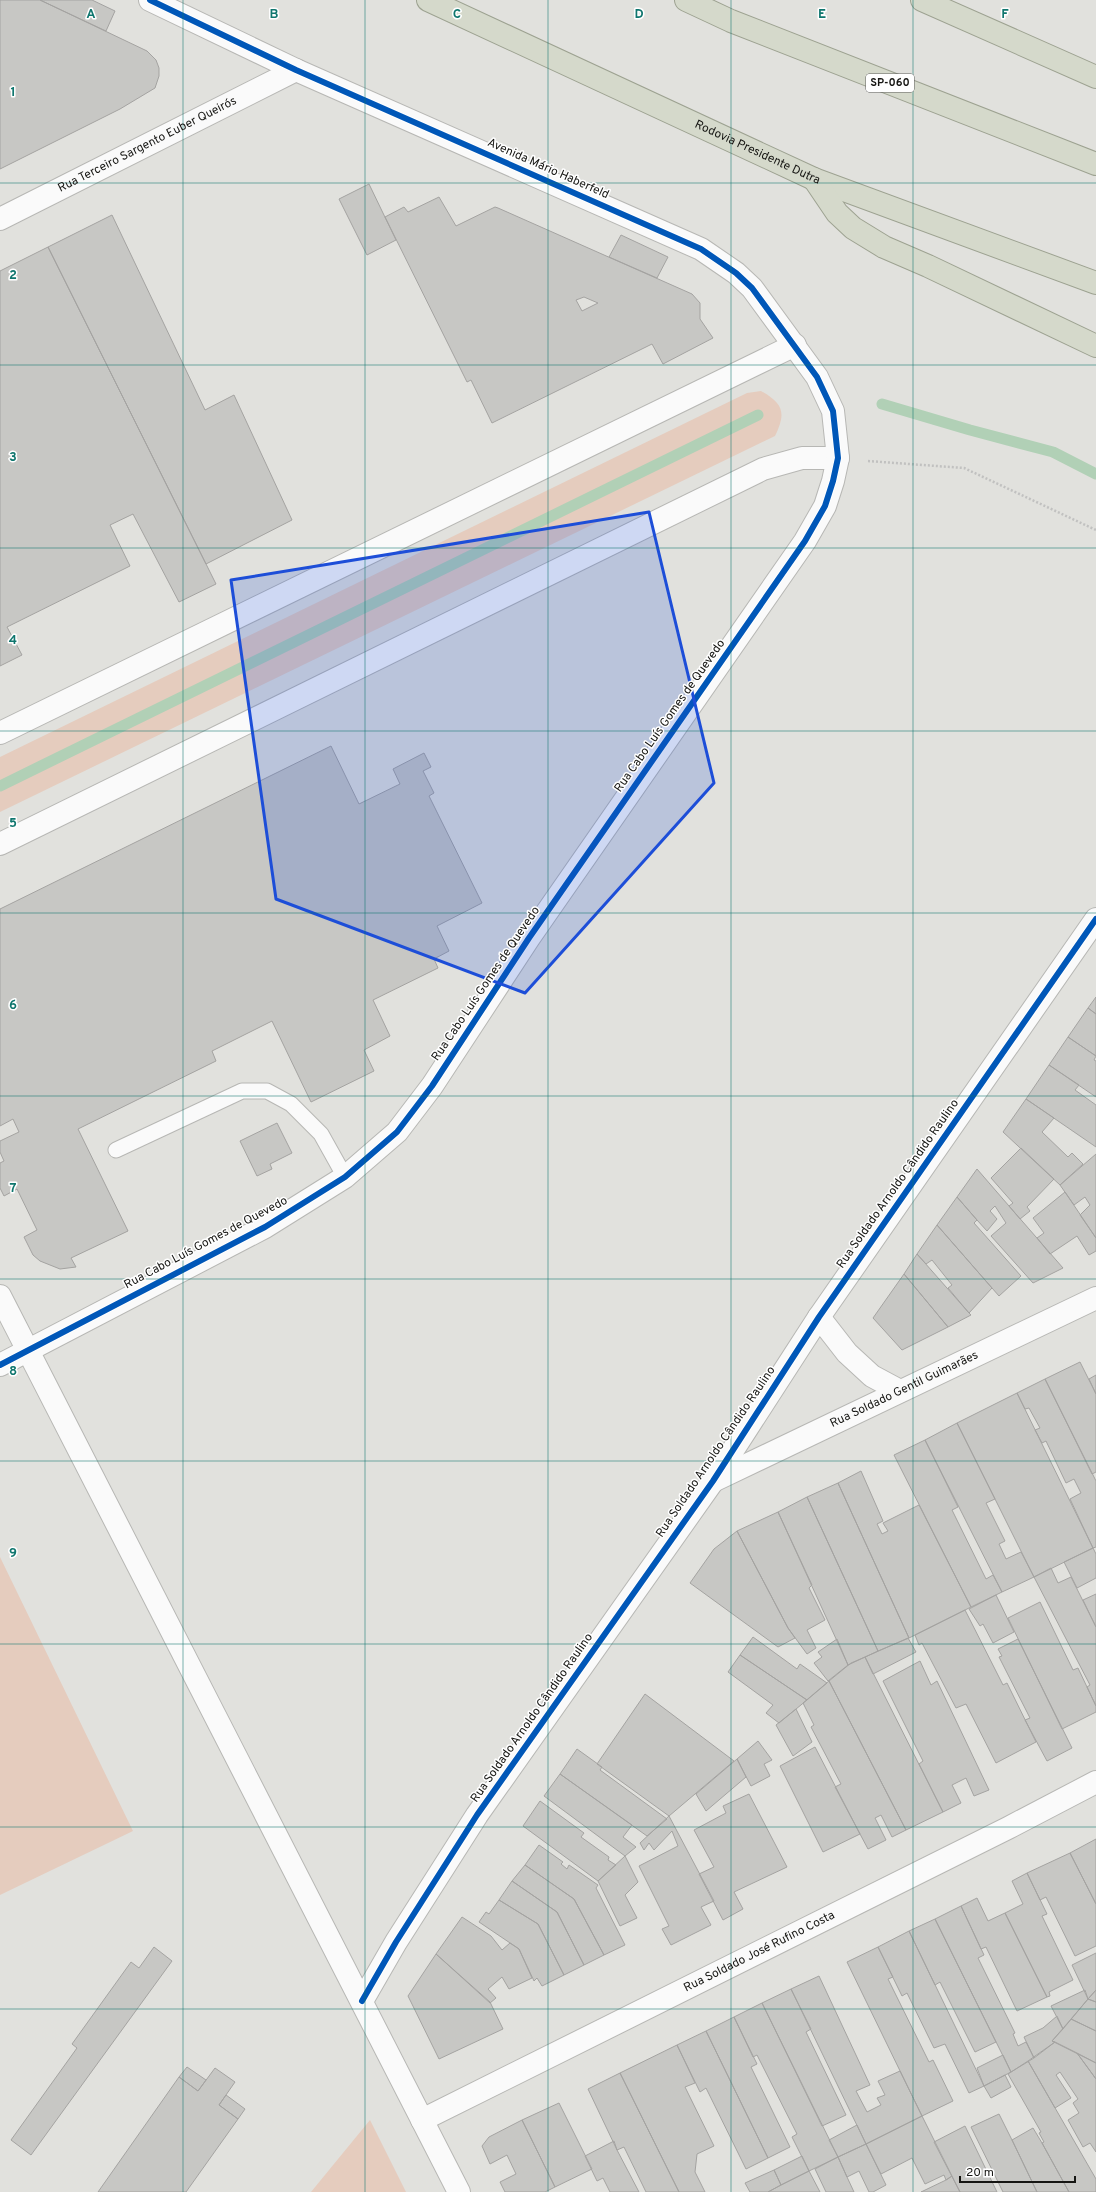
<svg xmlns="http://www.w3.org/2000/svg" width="1096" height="2192" font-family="Overpass,sans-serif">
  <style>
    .green { fill: #e5ccbe }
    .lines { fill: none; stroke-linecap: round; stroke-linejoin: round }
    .stream { stroke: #b1d0b6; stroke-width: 11 }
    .building { fill: #c7c7c4; stroke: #a4a3a1; fill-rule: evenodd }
    .lane-casing { stroke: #b7b7b4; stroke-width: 17 }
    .street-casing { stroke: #b7b7b4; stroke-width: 24 }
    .highway-casing { stroke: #9da291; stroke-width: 24 }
    .path { stroke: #c1c1c0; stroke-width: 2.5; stroke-dasharray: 2 2; stroke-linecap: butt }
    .lane { stroke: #fafafa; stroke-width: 15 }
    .street { stroke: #fafafa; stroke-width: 22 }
    .highway { stroke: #d5d9cb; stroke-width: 22 }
    .cycleway-casing { stroke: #fff; stroke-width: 8 }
    .cycleway { stroke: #0057b8; stroke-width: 6 }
    .marked { fill: #1d4ed8; fill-opacity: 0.2; stroke: #1d4ed8; stroke-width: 3; stroke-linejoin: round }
    .grid { fill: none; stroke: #0f766e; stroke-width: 1; stroke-opacity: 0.55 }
    .labels { text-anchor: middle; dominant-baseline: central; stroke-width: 3; stroke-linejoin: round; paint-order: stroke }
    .shield { fill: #fff; stroke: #5c5c5a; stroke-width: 1 }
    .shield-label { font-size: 11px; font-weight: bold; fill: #161613 }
    .street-label { font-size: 12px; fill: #161613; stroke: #fff }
    .grid-label { font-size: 13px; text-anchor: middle; font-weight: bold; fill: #0f766e; stroke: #fff; stroke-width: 3; stroke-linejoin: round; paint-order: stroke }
  </style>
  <rect width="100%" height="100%" fill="#e1e1dd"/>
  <path class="green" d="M761,391C784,404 786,413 775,436L0,812V757L747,393Z
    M0,1557L133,1831L0,1895Z
    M370,2120L406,2192H311Z"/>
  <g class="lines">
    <path class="stream" d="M882,404L970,430L1053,452L1096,474
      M0,786L758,415"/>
  </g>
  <path class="building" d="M0,0H40L147,51L156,60L159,68V76L155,88L120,109L0,169Z
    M40,0H92L115,11L106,31Z
    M369,184L396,240L367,255L339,199Z
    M439,197L456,226L495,207L498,208L692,294L700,303V319L713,338L663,364L652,344L492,423L471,380L467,382L385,217L404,207L408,212ZM584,297L598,303L582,311L576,300Z
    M112,215L205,410L234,395L292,520L206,564L48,247Z
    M621,235L668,257L657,278L609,257Z
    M48,247L216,584L179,602L133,514L110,525L130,566L7,627L22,655L0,666V271Z
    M331,746L359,804L400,784L393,769L424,753L431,767L423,771L434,793L429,796L482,903L437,926L449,951L434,959L438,968L373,1000L390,1036L364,1050L374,1071L311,1102L272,1021L212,1051L216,1061L78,1129L128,1231L71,1258L76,1267L60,1269L40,1261L33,1255L24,1237L37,1230L17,1189L4,1196L0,1188V1163L4,1161L0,1152V1141L19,1132L13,1119L0,1126V909Z
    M1096,997V1014L1088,1008Z
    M1088,1008L1096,1014V1056L1068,1037Z
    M1068,1037L1096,1056L1094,1060L1096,1061V1097L1049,1065Z
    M1049,1065L1079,1085L1075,1090L1096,1105V1147L1026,1099Z
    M1026,1099L1054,1118L1042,1132L1068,1157L1072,1153L1083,1164L1060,1185L1003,1132Z
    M277,1123L292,1153L270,1164L272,1169L257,1176L240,1141Z
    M1021,1148L1054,1179L1027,1207L1030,1211L1020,1219L1009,1206L1013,1203L991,1178Z
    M1096,1154V1238L1080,1215L1090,1205L1085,1197L1074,1205L1060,1185Z
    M977,1169L1009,1206L1063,1268L1033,1283L991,1236L1006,1223L995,1206L990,1211L997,1219L987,1231L977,1220L957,1197Z
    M1065,1192L1096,1238V1251L1089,1255L1077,1236L1050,1254L1037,1238L1044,1233L1033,1218Z
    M957,1197L977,1220L974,1223L1021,1276L999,1296L937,1225Z
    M937,1225L992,1288L969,1313L948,1288L952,1285L932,1260L926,1264L917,1254Z
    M917,1254L969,1313L971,1315L948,1327L904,1274Z
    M904,1274L948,1327L902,1350L873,1318Z
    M1080,1362L1096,1394V1472L1092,1474L1045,1379Z
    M1096,1375V1394L1089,1379Z
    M1045,1379L1096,1481V1547L1093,1548L1070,1499L1081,1493L1074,1479L1066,1483L1046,1441L1042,1443L1035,1430L1040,1428L1029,1408L1025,1409L1017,1393Z
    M1017,1393L1093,1548L1034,1577L957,1423Z
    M957,1423L995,1499L986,1503L1005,1541L999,1544L1006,1559L1021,1552L1034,1577L1002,1592L925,1440Z
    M925,1440L958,1507L952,1510L986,1579L993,1575L1002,1592L971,1607L894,1455Z
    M861,1471L883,1521L877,1524L882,1534L888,1531L883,1523L919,1505L971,1607L909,1638L838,1483Z
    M838,1483L909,1638L878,1651L807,1497Z
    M807,1497L878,1651L848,1665L778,1512Z
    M778,1512L812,1585L809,1588L825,1620L807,1630L816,1648L807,1654L788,1628L737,1531Z
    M737,1531L788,1628L795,1638L778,1647L690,1583L714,1549Z
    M1093,1548L1096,1554V1578L1077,1588L1064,1562Z
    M1051,1568L1058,1583L1071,1577L1096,1627V1706L1087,1687L1090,1685L1034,1577Z
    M1096,1594V1627L1083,1600Z
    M996,1595L1014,1632L993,1643L983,1624L980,1626L969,1609Z
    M1040,1602L1073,1670L1078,1668L1096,1706V1712L1062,1729L1008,1618Z
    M965,1610L1003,1685L1007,1683L1036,1742L996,1763L966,1704L956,1708L922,1643L919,1645L915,1635Z
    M753,1637L797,1669L800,1664L827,1683L807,1700L740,1655Z
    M908,1638L916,1652L873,1674L865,1657Z
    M837,1639L848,1665L828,1681L814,1663L822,1657L818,1652Z
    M1018,1639L1072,1748L1047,1761L1025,1720L1030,1718L999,1657L1002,1656L998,1649Z
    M740,1655L807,1700L779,1723L766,1713L773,1705L728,1672Z
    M865,1657L943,1812L906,1830L829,1681L851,1663Z
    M920,1661L931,1685L937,1681L989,1790L974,1796L966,1778L952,1785L961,1803L943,1812L919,1764L923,1761L883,1681Z
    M829,1681L906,1830L892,1837L881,1815L875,1818L886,1840L868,1849L835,1787L841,1784L811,1727L814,1725L803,1703Z
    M645,1694L734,1761L669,1816L597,1764Z
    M796,1709L812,1742L793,1756L776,1725Z
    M758,1741L772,1760L764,1764L770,1776L751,1786L737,1759Z
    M815,1747L860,1834L823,1852L780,1766Z
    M577,1749L602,1767L600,1770L667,1819L647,1836L560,1774Z
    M737,1759L746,1777L706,1811L696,1794Z
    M560,1774L632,1825L623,1837L636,1847L625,1856L544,1796Z
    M749,1794L787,1867L734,1892L743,1909L723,1920L699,1874L714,1867L694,1830L726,1813L723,1806Z
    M540,1801L584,1833L581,1837L609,1857L608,1860L616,1865L598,1881L523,1826Z
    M669,1816L714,1901L701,1907L711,1925L671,1945L662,1929L669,1926L639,1866L678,1846L672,1831L654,1850L649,1843L644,1850L640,1843Z
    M1096,1839V1904L1070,1853Z
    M539,1845L563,1862L561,1864L567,1869L569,1865L598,1885L596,1888L625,1945L604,1955L574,1899L525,1865Z
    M1070,1853L1096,1904V1946L1075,1956L1046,1897L1040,1900L1027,1873Z
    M625,1856L638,1882L625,1895L637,1918L620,1926L598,1881Z
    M525,1865L574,1899L604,1955L584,1965L557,1912L512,1881Z
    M1027,1873L1047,1914L1042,1916L1073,1980L1049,1992L1050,1996L1047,1997L1005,1913L1023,1904L1012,1881Z
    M512,1881L557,1912L584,1965L564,1975L538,1924L499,1900Z
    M977,1898L988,1921L1005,1913L1047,1997L1017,2011L986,1947L981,1949L961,1906Z
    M499,1900L538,1924L564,1975L542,1986L537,1978L534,1981L519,1949L479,1922L486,1912L489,1914Z
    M961,1906L984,1955L978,1958L1015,2033L1013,2034L1018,2046L1026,2042L1034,2058L1011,2072L935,1919Z
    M462,1917L491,1936L502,1950L510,1943L519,1949L532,1978L509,1989L502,1977L488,1989L496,1998L490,2003L436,1954Z
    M935,1919L996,2042L975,2052L940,1982L935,1985L909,1931Z
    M909,1931L984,2086L969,2093L945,2044L934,2048L907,1993L902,1996L878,1947Z
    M154,1947L172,1961L31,2155L11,2140L77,2048L72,2044L131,1962L139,1968Z
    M878,1947L893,1977L888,1979L929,2062L933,2060L953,2101L922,2116L847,1962Z
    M1096,1953V1990L1088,1999L1072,1965Z
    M436,1954L490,2002L503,2029L439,2059L408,1996Z
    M819,1976L870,2085L856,2091L867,2112L881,2105L877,2098L885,2095L878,2081L900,2071L922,2116L866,2144L791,1989Z
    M791,1989L811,2029L806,2032L846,2115L822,2126L762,2003Z
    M1085,1990L1088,1999L1063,2029L1051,2006Z
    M1096,1990V2002L1088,1999Z
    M1088,1999L1096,2002V2031L1071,2019Z
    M762,2003L838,2157L809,2171L792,2137L797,2134L757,2055L753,2057L734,2017Z
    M1057,2016L1063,2029L1052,2041L1055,2042L1034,2058L1024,2037L1043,2028Z
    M734,2017L757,2064L751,2067L790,2147L768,2158L706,2031Z
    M1071,2019L1096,2031V2063L1052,2041Z
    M706,2031L768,2158L746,2169L706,2088L700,2092L677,2045Z
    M1055,2042L1077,2053L1096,2079V2152L1090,2143L1083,2147L1068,2120L1079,2113L1073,2103L1078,2099L1060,2072L1056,2075L1071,2098L1055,2108L1028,2061Z
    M677,2045L695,2083L685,2087L714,2146L697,2154L695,2172L705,2192H679L620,2073Z
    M1077,2053L1096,2063V2079Z
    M1003,2055L1011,2072L984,2086L977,2068Z
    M1028,2061L1096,2179V2192H1069L1042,2143L1044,2142L1039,2133L1041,2132L1008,2074Z
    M187,2067L206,2080L198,2091L179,2077Z
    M215,2068L235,2082L219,2105L238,2119L186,2192H98L179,2077L198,2091Z
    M620,2073L679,2192H646L624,2147L617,2150L588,2089Z
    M1005,2075L1011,2087L991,2098L984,2086Z
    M226,2095L245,2109L238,2119L219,2105Z
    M559,2103L592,2169L555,2187L522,2120Z
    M999,2114L1012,2140L1037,2192H1003L971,2127Z
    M922,2116L952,2176L946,2180L944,2175L925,2184L912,2158L881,2174L866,2144Z
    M522,2120L555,2187L545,2192H505L500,2182L516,2174L507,2155L490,2164L482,2146L489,2137Z
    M857,2125L866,2144L838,2157L829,2140Z
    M965,2126L997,2192H960L934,2142Z
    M1033,2128L1042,2143L1069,2192H1037L1012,2140Z
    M614,2141L617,2150L639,2192H610L603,2178L597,2181L585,2156Z
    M866,2144L886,2185L873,2192H869L859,2171L847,2177L838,2157Z
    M802,2156L809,2171L781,2185L774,2170Z
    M838,2157L847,2177L854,2192H826L815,2169Z
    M774,2170L781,2185L768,2192H750L745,2183Z
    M809,2171L820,2192H768L781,2185Z
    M952,2176L960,2192H921L946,2180Z"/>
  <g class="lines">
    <g class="lane-casing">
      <path id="lane" d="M116,1150L242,1091H267L291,1104L321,1134L345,1177"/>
    </g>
    <g class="street-casing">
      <g id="street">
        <path id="s1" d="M0,219L296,70"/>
        <path d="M0,733L795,345"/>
        <path d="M0,844L763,469L802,458H838"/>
        <path d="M0,1296L459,2192"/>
        <path d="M819,1317L847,1353L872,1376L900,1391"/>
        <path d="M0,1365L265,1227L345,1177L397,1132L432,1086L529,938L805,541L825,506L833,481L838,458L833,411L817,377L752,288L736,273L701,249L296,70L150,0"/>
        <path id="s2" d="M713,1481L1096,1298"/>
        <path d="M362,2001L396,1942L477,1815L713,1481L819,1317L1096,919"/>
        <path id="s3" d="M422,2120L1008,1828L1096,1782"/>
      </g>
    </g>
    <g class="highway-casing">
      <g id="highway">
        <path id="s4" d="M428,0L814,179L1096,283"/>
        <path d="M686,0L731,21L1096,164"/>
        <path d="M922,0L1096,77"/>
        <path d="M814,179L837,213L853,228L884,247L928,266L1096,346"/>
      </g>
    </g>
    <path class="path" d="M868,461L964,468L1096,530"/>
    <use href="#lane" class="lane"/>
    <use href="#street" class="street"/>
    <use href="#highway" class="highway"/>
    <g class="cycleway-casing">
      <path id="cycleway" d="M0,1365L265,1227L345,1177L397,1132L432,1086L529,938L805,541L825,506L833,481L838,458L833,411L817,377L752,288L736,273L701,249L296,70L150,0
        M362,2001L396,1942L477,1815L713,1481L819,1317L1096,919"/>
    </g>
    <use href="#cycleway" class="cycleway"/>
  </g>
  <path class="marked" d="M649,512L714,783L525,993L276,899L231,580Z"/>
  <path class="grid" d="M183,0V2192M365,0V2192M548,0V2192M731,0V2192M913,0V2192M0,183H1096M0,365H1096M0,548H1096M0,731H1096M0,913H1096M0,1096H1096M0,1279H1096M0,1461H1096M0,1644H1096M0,1827H1096M0,2009H1096"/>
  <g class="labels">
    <rect class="shield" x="866" y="74" width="48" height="18" rx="3"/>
    <g class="shield-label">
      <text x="890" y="83">SP-060</text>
    </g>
    <g class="street-label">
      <text stroke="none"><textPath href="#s1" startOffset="165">Rua Terceiro Sargento Euber Queirós</textPath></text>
      <text stroke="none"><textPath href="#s4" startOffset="363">Rodovia Presidente Dutra</textPath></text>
      <text transform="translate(548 169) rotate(24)">Avenida Mário Haberfeld</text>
      <text transform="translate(670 716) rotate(-55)">Rua Cabo Luís Gomes de Quevedo</text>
      <text transform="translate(486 984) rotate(-56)">Rua Cabo Luís Gomes de Quevedo</text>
      <text transform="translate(898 1184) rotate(-55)">Rua Soldado Arnoldo Cândido Raulino</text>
      <text transform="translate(206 1243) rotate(-28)">Rua Cabo Luís Gomes de Quevedo</text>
      <text stroke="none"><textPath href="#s2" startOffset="212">Rua Soldado Gentil Guimarães</textPath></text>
      <text transform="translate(716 1452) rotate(-56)">Rua Soldado Arnoldo Cândido Raulino</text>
      <text transform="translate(532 1718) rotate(-55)">Rua Soldado Arnoldo Cândido Raulino</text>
      <text stroke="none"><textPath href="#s3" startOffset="377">Rua Soldado José Rufino Costa</textPath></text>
    </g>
  </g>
  <g class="grid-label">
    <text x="91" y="18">A</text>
    <text x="274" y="18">B</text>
    <text x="457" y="18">C</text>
    <text x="639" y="18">D</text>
    <text x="822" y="18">E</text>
    <text x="1005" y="18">F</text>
    <text x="13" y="96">1</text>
    <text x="13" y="279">2</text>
    <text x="13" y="461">3</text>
    <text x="13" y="644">4</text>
    <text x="13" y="827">5</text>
    <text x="13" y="1009">6</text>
    <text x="13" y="1192">7</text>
    <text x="13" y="1375">8</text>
    <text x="13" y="1557">9</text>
  </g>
  <path d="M960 2176v6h115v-6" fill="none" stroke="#161613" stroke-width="2"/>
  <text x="966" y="2176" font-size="12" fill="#161613" stroke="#ffffff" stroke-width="3" paint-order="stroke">20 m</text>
</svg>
